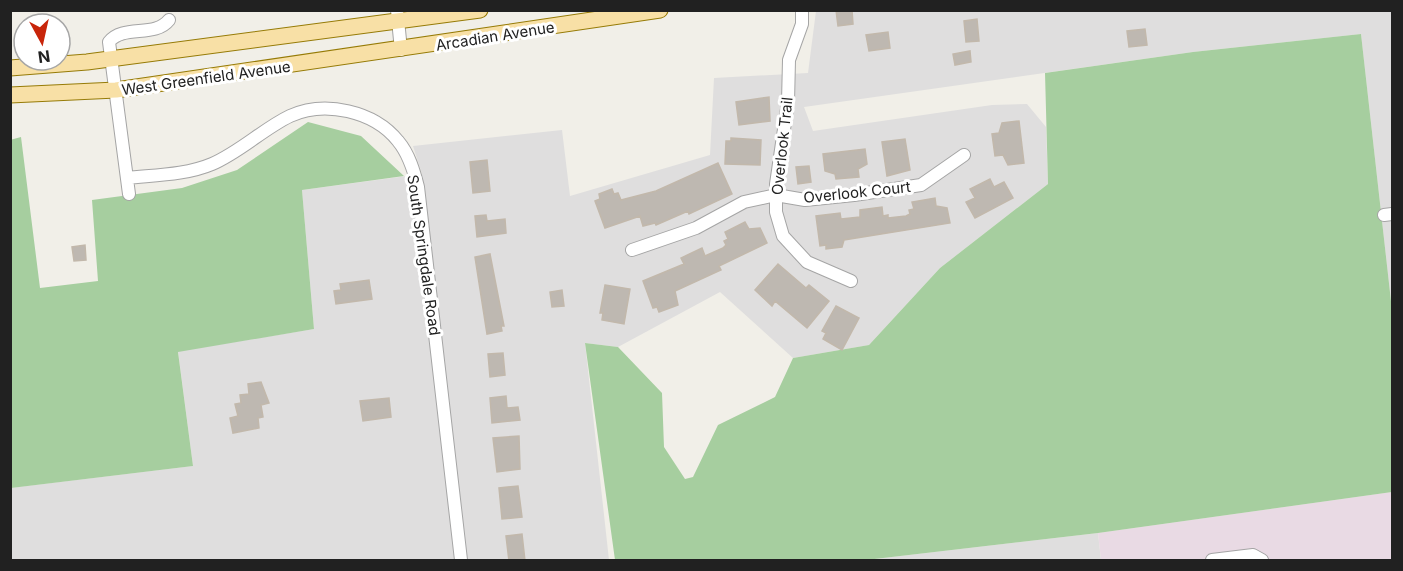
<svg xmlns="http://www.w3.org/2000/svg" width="1403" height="571" font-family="Inter,sans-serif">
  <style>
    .residential { fill: #dfdede }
    .industrial { fill: #e9dae4 }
    .forest { fill: #a6ce9f }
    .building { fill: #beb8b1; stroke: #c2b8ab; stroke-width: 1.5 }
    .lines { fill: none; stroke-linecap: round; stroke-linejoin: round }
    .minor-casing { stroke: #a5a5a5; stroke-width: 14 }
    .major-casing { stroke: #967b07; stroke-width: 17 }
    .minor { stroke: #fff; stroke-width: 12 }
    .major { stroke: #f8e0a6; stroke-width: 15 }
    .labels { text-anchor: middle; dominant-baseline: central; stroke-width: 6; stroke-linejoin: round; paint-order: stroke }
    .street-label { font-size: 15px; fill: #212121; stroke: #fff }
  </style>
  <rect width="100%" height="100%" fill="#f1efe8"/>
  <path class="residential" d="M816,11H1392V310L1361,34L1193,52L804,107L813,131L992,105L1027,104L1046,127L1048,184L940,268L869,345L793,358L720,292L618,347L585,343L609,560H11L10,488L193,466L178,351L314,329L302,190L422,174L413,146L562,130L570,196L710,155L714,78L808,73Z
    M1098,533L1101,560H866Z"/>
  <path class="industrial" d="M1392,492V560H1101L1098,533Z"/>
  <path class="forest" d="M1361,34L1392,310V492L1098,533L866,560H615L585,343L618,347L662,393L664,447L685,479L693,477L718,425L775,397L793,358L869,345L940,268L1048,184L1045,73L1193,52Z
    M308,122L361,136L404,176L302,190L314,329L178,352L193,466L11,488L10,140L21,137L40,288L98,281L92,200L182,188L237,170Z"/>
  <path class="building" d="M836,10H852L853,24L838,26Z
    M977,19L979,41L966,42L964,21Z
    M1145,29L1147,45L1129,47L1127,31Z
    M888,32L890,48L869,51L866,35Z
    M970,51L971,62L955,65L953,54Z
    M769,97L770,121L739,125L736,102Z
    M1019,121L1024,163L1008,165L1003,155L995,156L992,134L999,133L1002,123Z
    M731,138L761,140L760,165L725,164L726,141H731Z
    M905,139L910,170L887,176L882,142Z
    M865,149L867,164L858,169L859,177L836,179L835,174L825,171L823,154Z
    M487,160L490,191L473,193L470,162Z
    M718,163L732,194L689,214L688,211L656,225L655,223L643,226L640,216L605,228L595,201L600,199L599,194L612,189L614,194L618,193L621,200L656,191Z
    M809,166L811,182L798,184L796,167Z
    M990,179L994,187L1004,182L1013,198L975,218L966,202L975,198L970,189Z
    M935,198L936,206L947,208L950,223L844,240L842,247L826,249V245L820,246L816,216L840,213L841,219L860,217V210L882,207L883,216L888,215V218L906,216L910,214L909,210L914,209L912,202Z
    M486,215L487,221L505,219L506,233L477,237L475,216Z
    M745,222L749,229L760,228L767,243L719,266L721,270L675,291L678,305L659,312L657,307L653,308L643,281L684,264L681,258L702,248L705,256L723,248L726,245L724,241L728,239L725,232Z
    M85,245L86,260L74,261L72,247Z
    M490,254L504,326H501L502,331L487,334L475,257Z
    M778,264L806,288L809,285L829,301L807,328L775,301L772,306L755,290Z
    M369,280L372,299L336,304L334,291L341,290L340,284Z
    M605,285L630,289L624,324L602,320L603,313H600Z
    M562,290L564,306L552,307L550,292Z
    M836,306L859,318L842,350L823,339L826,333L822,331Z
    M503,353L505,375L490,377L488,354Z
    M261,382L269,403L261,405L263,417L258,418L259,428L233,433L230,418L238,416L235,404L241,403L240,395L249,394L248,384Z
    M506,396L507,408L518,407L520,420L492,423L490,398Z
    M389,398L391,417L363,421L360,401Z
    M519,436L520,469L497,472L493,438Z
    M518,486L522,517L502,519L499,488Z
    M522,534L525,561H509L506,536Z"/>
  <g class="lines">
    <g class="minor-casing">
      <path id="minor" d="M397,10L401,50
        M802,10V24L789,60L788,102L776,184V212L783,236L807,262L851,281
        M127,178C155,175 186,175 212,164C240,152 263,129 290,116C325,100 374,111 398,141C409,154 414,171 418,187L461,560
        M129,194L109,42C123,24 155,38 169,20
        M1384,215L1392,214
        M632,250L696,228L744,202L776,195L805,200L854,195L921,185L964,155
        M1212,560L1253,555L1262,560"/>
    </g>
    <g class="major-casing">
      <path id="major" d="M10,68L87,62L480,10
        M10,95L116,90L660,10"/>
    </g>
    <use href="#minor" class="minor"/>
    <use href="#major" class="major"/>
  </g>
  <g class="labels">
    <g class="street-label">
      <text transform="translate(495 36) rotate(-9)">Arcadian Avenue</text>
      <text transform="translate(206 78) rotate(-8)">West Greenfield Avenue</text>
      <text transform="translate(782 146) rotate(-84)">Overlook Trail</text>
      <text transform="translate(857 192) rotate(-6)">Overlook Court</text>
      <text transform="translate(424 255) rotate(82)">South Springdale Road</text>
    </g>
  </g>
  <rect width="1403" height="571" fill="none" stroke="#212121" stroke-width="24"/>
  <g transform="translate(42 42) rotate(172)"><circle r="28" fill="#ffffff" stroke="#a6a6a6" stroke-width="1.5"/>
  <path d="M0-4.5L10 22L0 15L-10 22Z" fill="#c8250a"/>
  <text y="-9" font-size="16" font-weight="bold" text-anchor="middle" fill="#212121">N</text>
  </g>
</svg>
